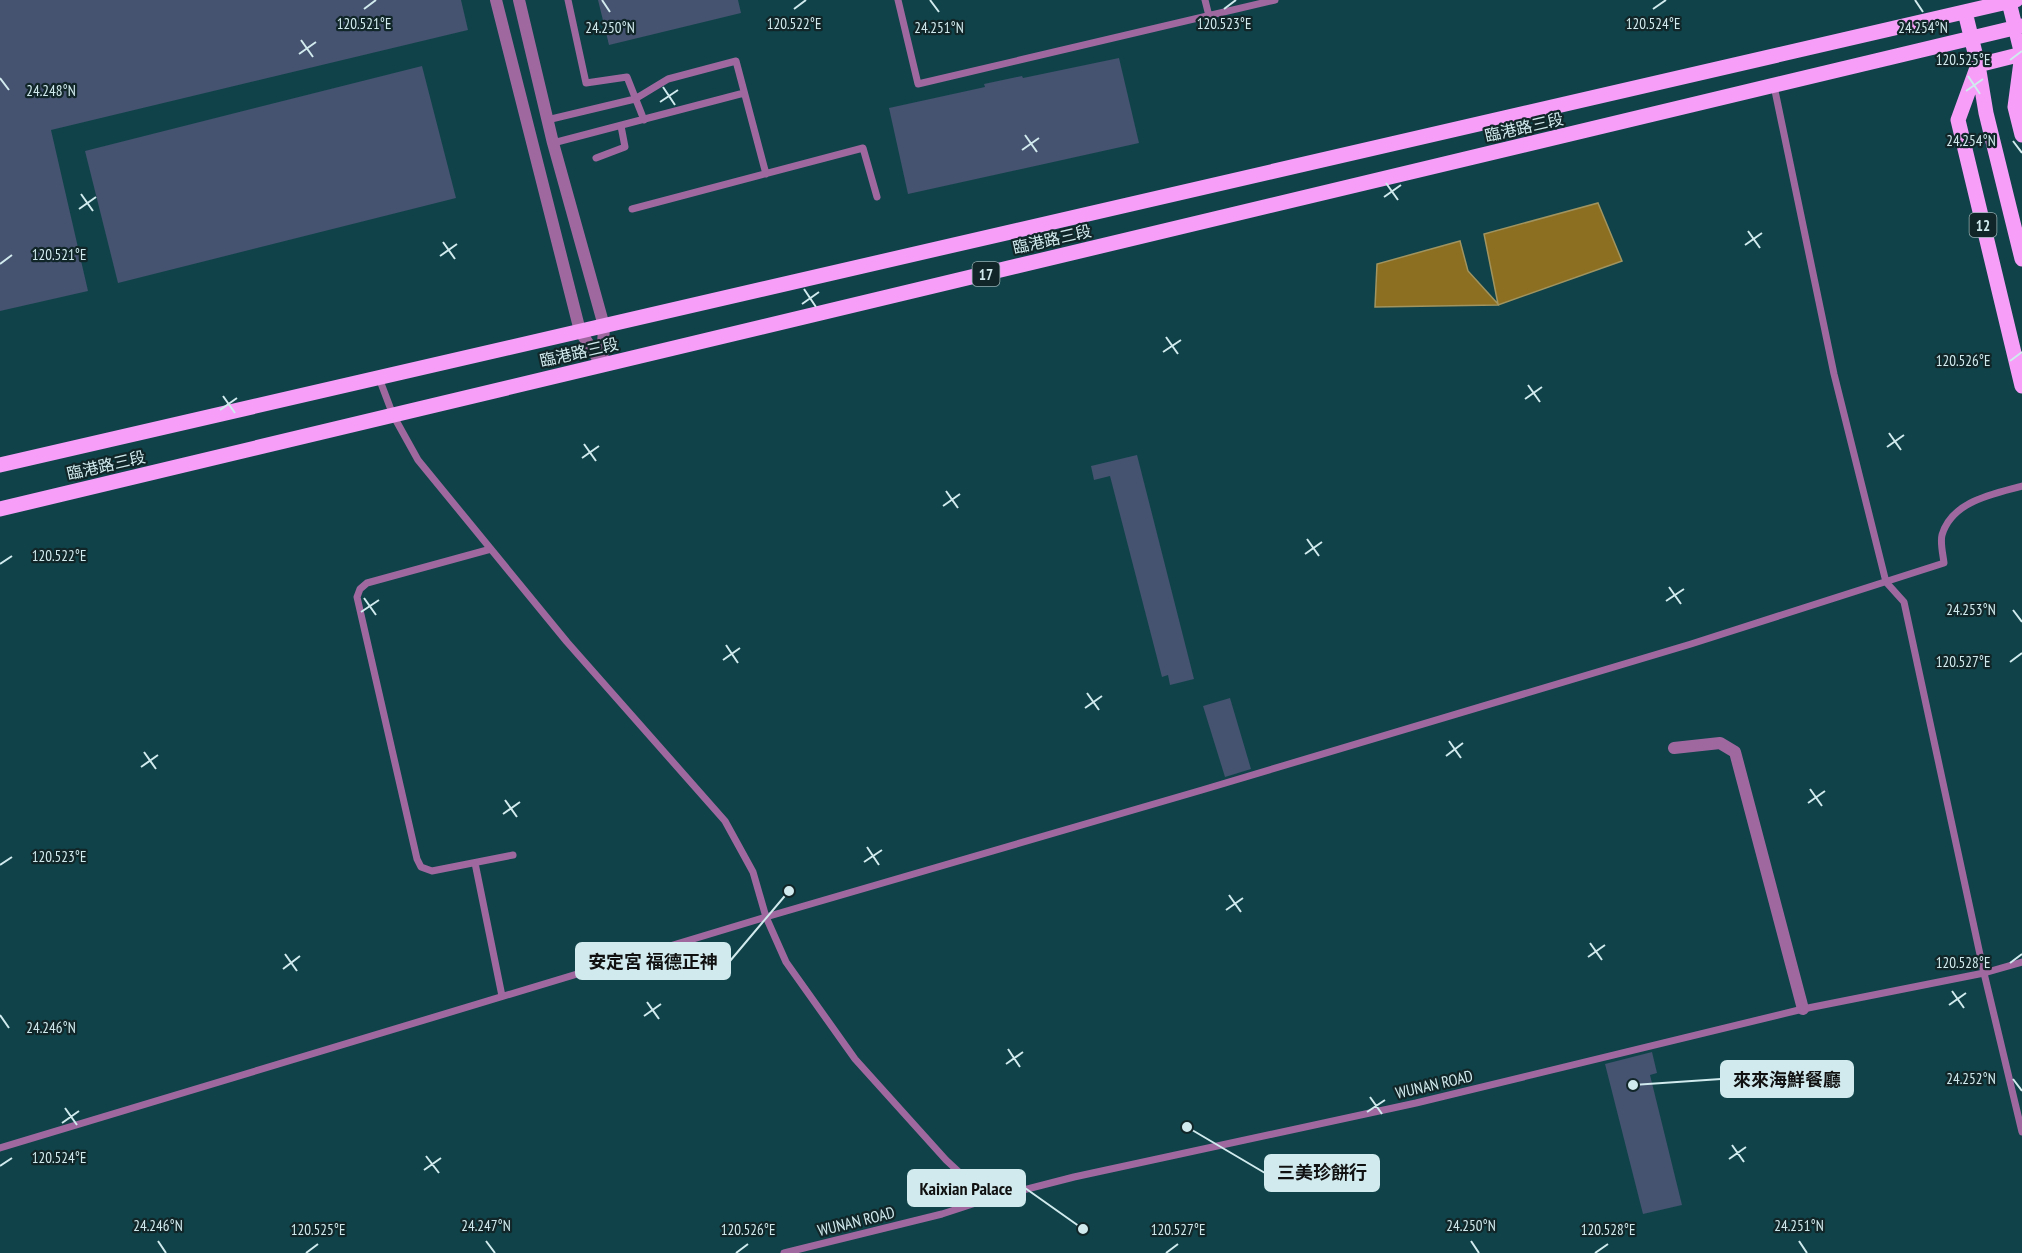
<svg xmlns="http://www.w3.org/2000/svg" width="2022" height="1253" font-family="'PT Sans Narrow','Noto Sans TC',sans-serif">
  <style>
    .water { fill: #8d6f22; stroke: #a1945f; stroke-width: 1.5 }
    .building { fill: #455270 }
    .lines { fill: none; stroke-linecap: round; stroke-linejoin: round }
    .service { stroke: #9f69a0; stroke-width: 7 }
    .minor { stroke: #9f69a0; stroke-width: 12 }
    .primary { stroke: #f69ef8; stroke-width: 15 }
    .ticks { fill: none; stroke: #d1eaed; stroke-width: 2 }
    .labels { text-anchor: middle; dominant-baseline: central; stroke-width: 4.5; stroke-linejoin: round; paint-order: stroke }
    .shield { fill: #112628; stroke: #97afb2; stroke-width: 1.5 }
    .shield-label { font-size: 15px; font-weight: bold; fill: #d1eaed }
    .street-label { font-size: 16px; fill: #d1eaed; stroke: #112628 }
    .ticks-label { font-size: 15px; text-anchor: middle; fill: #d1eaed; stroke: #112628; stroke-width: 4.5; stroke-linejoin: round; paint-order: stroke }
    .leader { fill: none; stroke: #d1eaed; stroke-width: 2 }
    .callout-dot { fill: #d1eaed; stroke: #112628; stroke-width: 2 }
    .callout { fill: #d1eaed; stroke: #d1eaed; stroke-width: 2 }
    .callout-label { font-size: 18px; text-anchor: middle; font-weight: bold; fill: #111 }
  </style>
  <rect width="100%" height="100%" fill="#0f4349"/>
  <path class="water" d="M1598,203L1622,261L1498,305L1375,307L1377,264L1460,241L1468,271L1498,304L1484,234Z"/>
  <path class="building" d="M0,0H461L468,30L51,130L88,291L0,311Z
    M598,0H738L741,13L609,45Z
    M1119,58L1139,143L908,194L889,108L985,87L984,84L1022,76L1023,78Z
    M422,66L456,198L118,283L85,151Z
    M1137,455L1194,679L1170,685L1168,675L1162,677L1110,476L1094,480L1091,466Z
    M1230,698L1251,769L1225,777L1203,706Z
    M1652,1052L1657,1073L1650,1075L1682,1205L1643,1214L1605,1064Z"/>
  <g class="lines">
    <path class="service" d="M568,0L586,83L627,77L644,120
      M898,0L918,84L1275,0
      M1205,0L1209,16
      M1774,86L1834,374L1886,582L1904,602L1984,973L2022,1132
      M547,120L635,99L668,79L736,61L766,174
      M553,143L744,93
      M596,158L625,147L621,126
      M632,209L863,148L877,197
      M379,378L393,415L418,460L567,642L725,821L753,872L766,917L786,962L855,1059L946,1160L988,1199
      M491,549L367,583L360,589L357,597L417,859L421,867L432,871L513,855
      M475,863L502,996
      M0,1148L766,917L1202,790L1691,644L1944,563C1943,554 1940,543 1942,535C1952,501 1993,494 2022,486
      M784,1253L942,1214L988,1199L1074,1177L1416,1103L1803,1009L1984,973L2022,962"/>
    <path class="minor" d="M496,0L580,331L602,365
      M519,0L553,143L604,326L602,365
      M1674,748L1720,743L1735,752L1803,1009"/>
    <path class="primary" d="M2009,2L2022,55
      M1965,12L1978,65L1986,113L2022,259
      M2022,54L2015,107L2022,135
      M1978,65L1958,120L2022,386
      M1978,65L2022,54
      M0,465L2016,0
      M0,509L2022,26"/>
  </g>
  <path class="ticks" d="M602,0L610,12M930,0L939,12M1915,0L1923,12M364,9L376,0M794,9L806,0M1224,9L1236,0M1653,9L1666,0M301,40L313,57M299,54L316,42M2010,60L2022,51M1968,76L1980,94M0,78L9,90M663,87L675,105M1966,91L1983,79M660,102L678,90M1025,135L1037,152M2013,141L2022,153M1022,150L1039,138M1386,183L1398,200M81,194L93,211M1384,197L1401,185M79,209L96,197M1748,231L1760,248M443,242L455,259M1745,245L1762,233M440,256L457,244M0,264L12,255M804,289L816,307M802,304L819,292M1166,337L1178,354M1163,352L1181,340M2010,361L2022,352M1528,385L1540,402M223,396L235,413M1525,399L1542,387M220,410L237,398M1889,433L1901,450M584,444L596,461M1887,447L1904,435M582,458L599,446M946,491L958,508M943,506L960,494M1307,539L1319,556M1305,554L1322,542M0,564L12,556M1669,587L1681,604M364,598L376,615M1666,601L1684,589M2013,610L2022,622M361,612L379,600M726,645L738,663M723,660L740,648M2010,662L2022,653M1087,693L1099,710M1085,708L1102,696M1449,741L1461,758M144,752L156,769M1446,756L1463,743M141,767L158,755M1810,789L1822,806M505,800L517,817M1808,803L1825,791M503,814L520,802M867,847L879,865M864,862L882,850M0,865L12,857M1229,895L1241,912M1226,910L1243,898M1590,943L1602,960M285,954L297,971M1588,957L1605,945M2010,963L2022,954M283,969L300,956M1952,991L1964,1008M647,1002L659,1019M1949,1005L1966,993M0,1015L9,1028M644,1016L661,1004M1008,1049L1020,1067M1006,1064L1023,1052M2013,1079L2022,1091M1370,1097L1382,1114M65,1108L77,1125M1367,1112L1385,1100M62,1123L79,1111M1732,1145L1744,1162M426,1156L439,1173M1729,1159L1746,1147M0,1166L12,1158M424,1170L441,1158M158,1241L166,1253M486,1241L495,1253M1471,1241L1479,1253M1799,1241L1807,1253M306,1253L318,1244M736,1253L748,1244M1166,1253L1178,1244M1595,1253L1608,1244"/>
  <g class="labels">
    <g class="shield">
      <rect x="1969.5" y="213" width="27" height="24" rx="4.5"/>
      <rect x="972.5" y="262" width="27" height="24" rx="4.5"/>
    </g>
    <g class="shield-label">
      <text x="1983" y="225">12</text>
      <text x="986" y="274">17</text>
    </g>
    <g class="street-label">
      <text transform="translate(1524 127) rotate(-13)">臨港路三段</text>
      <text transform="translate(1052 239) rotate(-13)">臨港路三段</text>
      <text transform="translate(579 352) rotate(-13)">臨港路三段</text>
      <text transform="translate(106 465) rotate(-13)">臨港路三段</text>
      <text transform="translate(1434 1084) rotate(-13)">WUNAN ROAD</text>
      <text transform="translate(856 1221) rotate(-14)">WUNAN ROAD</text>
    </g>
  </g>
  <g class="ticks-label">
    <text x="1653" y="29">120.524°E</text>
    <text x="364" y="29">120.521°E</text>
    <text x="794" y="29">120.522°E</text>
    <text x="1224" y="29">120.523°E</text>
    <text x="610" y="33">24.250°N</text>
    <text x="939" y="33">24.251°N</text>
    <text x="1923" y="33">24.254°N</text>
    <text x="1963" y="65">120.525°E</text>
    <text x="51" y="96">24.248°N</text>
    <text x="1971" y="146">24.254°N</text>
    <text x="59" y="260">120.521°E</text>
    <text x="1963" y="366">120.526°E</text>
    <text x="59" y="561">120.522°E</text>
    <text x="1971" y="615">24.253°N</text>
    <text x="1963" y="667">120.527°E</text>
    <text x="59" y="862">120.523°E</text>
    <text x="1963" y="968">120.528°E</text>
    <text x="51" y="1033">24.246°N</text>
    <text x="1971" y="1084">24.252°N</text>
    <text x="59" y="1163">120.524°E</text>
    <text x="158" y="1231">24.246°N</text>
    <text x="486" y="1231">24.247°N</text>
    <text x="1471" y="1231">24.250°N</text>
    <text x="1799" y="1231">24.251°N</text>
    <text x="318" y="1235">120.525°E</text>
    <text x="748" y="1235">120.526°E</text>
    <text x="1178" y="1235">120.527°E</text>
    <text x="1608" y="1235">120.528°E</text>
  </g>
  <path class="leader" d="M789 891L730 961M1633 1085L1721 1079M1187 1127L1265 1173M1083 1229L1025 1188"/>
  <g class="callout-dot">
    <circle cx="789" cy="891" r="6"/>
    <circle cx="1633" cy="1085" r="6"/>
    <circle cx="1187" cy="1127" r="6"/>
    <circle cx="1083" cy="1229" r="6"/>
  </g>
  <g class="callout">
    <rect x="576" y="943" width="154" height="36" rx="6"/>
    <rect x="1721" y="1061" width="132" height="36" rx="6"/>
    <rect x="1265" y="1155" width="114" height="36" rx="6"/>
    <rect x="908" y="1170" width="117" height="36" rx="6"/>
  </g>
  <g class="callout-label">
    <text x="653" y="968">安定宮 福德正神</text>
    <text x="1787" y="1086">來來海鮮餐廳</text>
    <text x="1322" y="1179">三美珍餅行</text>
    <text x="966" y="1195">Kaixian Palace</text>
  </g>
</svg>
